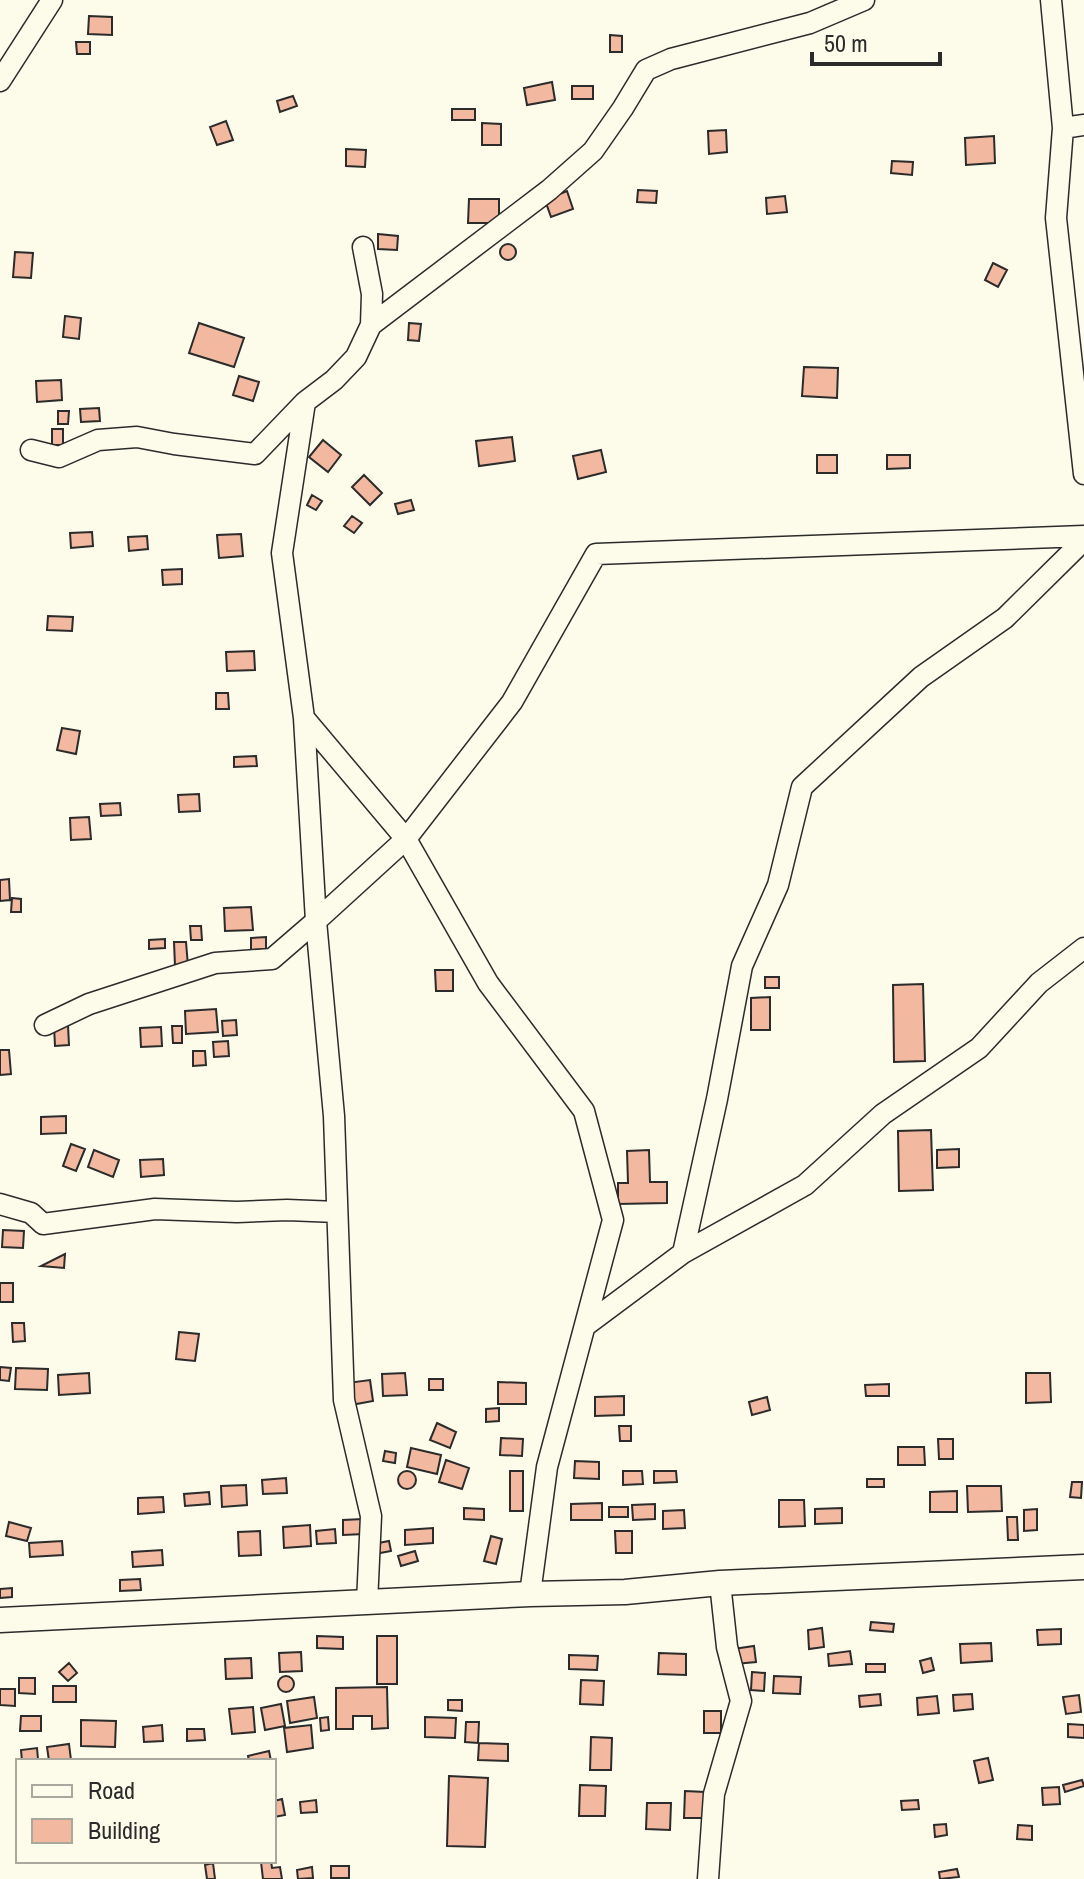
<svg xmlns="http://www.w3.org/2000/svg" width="1084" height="1879" font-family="'Archivo Narrow',sans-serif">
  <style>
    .building { fill: #f2b8a0; stroke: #2b2b2b; stroke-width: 2 }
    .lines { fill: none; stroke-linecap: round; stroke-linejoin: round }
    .minor-casing { stroke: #2b2b2b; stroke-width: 23 }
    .major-casing { stroke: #2b2b2b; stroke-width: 27 }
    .minor { stroke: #fdfbea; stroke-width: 20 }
    .major { stroke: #fdfbea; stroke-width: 24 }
  </style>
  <rect width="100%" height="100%" fill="#fdfbea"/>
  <path class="building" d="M89,16L112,17V35L88,34Z
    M610,35L622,36V52H610Z
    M76,42H90V54H77Z
    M552,82L555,100L527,105L524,88Z
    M572,86H593V99H572Z
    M293,96L297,106L280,112L277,101Z
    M452,109H475V120H452Z
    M226,121L233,140L217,145L210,127Z
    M482,123L501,124V145H482Z
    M726,130L727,152L709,154L708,131Z
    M994,136L995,163L966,165L965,138Z
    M346,149L366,150L365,167L346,166Z
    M892,161L913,162L912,175L891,173Z
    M638,190L657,191L656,203L637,202Z
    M567,191L573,209L551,217L545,200Z
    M785,196L787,212L767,214L766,198Z
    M469,199H499V223H468Z
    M378,234L398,236L397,250L378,249Z
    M500 252a8 8 0 1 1 16 0a8 8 0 1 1-16 0Z
    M15,252L33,253L31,278L13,277Z
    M993,263L1007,270L998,287L985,280Z
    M65,316L81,318L79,339L63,337Z
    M199,323L244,338L234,367L189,353Z
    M409,323L421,324L419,341L408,340Z
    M804,367L838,368L837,398L802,396Z
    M239,376L259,382L253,401L233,395Z
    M61,380L62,400L37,402L36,381Z
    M99,408L100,421L81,422L80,409Z
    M58,411H69L68,424H58Z
    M52,429H63V445H52Z
    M512,437L515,461L479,466L476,441Z
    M323,440L341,455L328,472L309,457Z
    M601,450L606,472L578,479L573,456Z
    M817,455H837V473H817Z
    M887,455H910V468L887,469Z
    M364,475L382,493L370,505L352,487Z
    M312,495L322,501L316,510L307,505Z
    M411,500L414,510L398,514L395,504Z
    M352,516L362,523L354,533L344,526Z
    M92,532L93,546L71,548L70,533Z
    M241,534L243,556L219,558L217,535Z
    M147,536L148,549L129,551L128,537Z
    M182,569V584L163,585L162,570Z
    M48,616L73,617L72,631L47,630Z
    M254,651L255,670L227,671L226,652Z
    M216,693H228L229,709H216Z
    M62,728L80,731L76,754L57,750Z
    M256,756L257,766L234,767V757Z
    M199,794L200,811L179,812L178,795Z
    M120,803L121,815L101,816L100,804Z
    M89,817L91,839L71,840L70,818Z
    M9,879L10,900L0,901V880Z
    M12,898L21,899V912H11Z
    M251,907L253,930L225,931L224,908Z
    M190,926H201L202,940H191Z
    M266,937V949L251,950V938Z
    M165,939V948L149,949V940Z
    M174,942H186L188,966H175Z
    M435,970H453V991H436Z
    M765,977H779V988H765Z
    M923,984L925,1061L894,1062L893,985Z
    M770,997V1030H751V998Z
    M216,1009L218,1032L186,1034L185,1011Z
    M236,1020L237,1035L223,1036L222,1021Z
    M68,1025L69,1045L55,1046L54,1026Z
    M172,1026H182V1043H173Z
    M161,1027L162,1046L141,1047L140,1028Z
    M228,1041L229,1056L214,1057L213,1042Z
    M0,1050H9L11,1074L0,1075Z
    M193,1051H205L206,1065L193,1066Z
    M66,1116V1133L41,1134V1117Z
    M931,1130L933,1190L899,1191L898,1131Z
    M71,1144L85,1149L76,1171L63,1166Z
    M959,1149V1167L937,1168V1150Z
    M94,1150L119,1160L113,1177L88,1167Z
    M649,1150L650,1182H667V1203L618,1204V1183H628L627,1151Z
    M163,1159L164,1175L141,1177L140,1160Z
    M3,1230L24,1231L23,1248L2,1247Z
    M65,1254L64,1268L41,1266Z
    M0,1283H13V1302H0Z
    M12,1323H24L25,1341L13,1342Z
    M179,1332L199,1334L195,1361L176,1359Z
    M0,1367L11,1368L9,1381L0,1380Z
    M16,1368L48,1369L47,1390L15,1389Z
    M89,1373L90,1393L59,1395L58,1375Z
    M405,1373L407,1395L383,1396L382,1374Z
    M1026,1373H1050L1051,1402L1026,1403Z
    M429,1379H443V1390H429Z
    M370,1380L373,1401L351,1405L347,1383Z
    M498,1382L526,1383V1404H498Z
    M889,1384V1396H866L865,1385Z
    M624,1396V1415L595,1416V1397Z
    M767,1397L770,1410L752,1415L749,1402Z
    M499,1408V1421L486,1422V1409Z
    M437,1423L456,1432L450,1448L430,1440Z
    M619,1426H631V1441H620Z
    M501,1438L523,1439L522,1456L500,1455Z
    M938,1439H953V1459H939Z
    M898,1447H924L925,1465H898Z
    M411,1448L441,1455L437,1474L407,1467Z
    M385,1451L396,1453L395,1463L383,1461Z
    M446,1460L469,1468L462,1489L439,1482Z
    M575,1461L599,1462V1479L574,1478Z
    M398 1480a9 9 0 1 1 18 0a9 9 0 1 1-18 0Z
    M510,1471H523V1511H510Z
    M623,1471H642L643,1484L623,1485Z
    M654,1471H676L677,1482L654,1483Z
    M286,1478L287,1493L263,1494L262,1480Z
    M867,1479H884V1487H867Z
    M1072,1482H1082L1081,1498L1070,1497Z
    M246,1485L247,1505L222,1507L221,1486Z
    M967,1486H1001L1002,1511L968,1512Z
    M957,1491V1512H930V1492Z
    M209,1492L210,1504L185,1506L184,1494Z
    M163,1497L164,1512L138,1514V1498Z
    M779,1500H804L805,1526L779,1527Z
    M602,1503V1520H571V1504Z
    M655,1504V1519L633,1520L632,1505Z
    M609,1507H628V1517H609Z
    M464,1508L484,1509V1520L464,1519Z
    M842,1508V1523L815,1524V1509Z
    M1037,1509V1530L1024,1531V1510Z
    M684,1510L685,1528L663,1529V1511Z
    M1007,1517H1017L1018,1540H1008Z
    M363,1519L364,1534L343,1535V1520Z
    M9,1522L31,1528L27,1541L6,1536Z
    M310,1525L311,1546L284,1548L283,1527Z
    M433,1528V1543L405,1545V1530Z
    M335,1529L336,1543L317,1544L316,1531Z
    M260,1531L261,1555L239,1556L238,1532Z
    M615,1531H632V1553H616Z
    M491,1536L502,1539L496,1564L484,1561Z
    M62,1541L63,1555L30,1557L29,1543Z
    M389,1541L391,1551L375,1554L373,1544Z
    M162,1550L163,1565L133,1567L132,1552Z
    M415,1551L418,1561L401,1566L398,1556Z
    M140,1579L141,1590L120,1591V1580Z
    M12,1588V1597L0,1598V1589Z
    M871,1622L894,1624L893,1632L870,1630Z
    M822,1628L824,1647L809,1649L808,1630Z
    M1061,1629V1644L1038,1645L1037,1630Z
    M317,1636L343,1637V1649L317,1648Z
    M377,1636H397V1684H377Z
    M991,1643L992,1661L961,1663L960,1644Z
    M754,1646L756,1662L735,1664L733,1649Z
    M850,1651L852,1664L829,1666L828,1654Z
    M301,1652L302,1671L280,1672L279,1653Z
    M659,1653L686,1654V1675L658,1674Z
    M569,1655L598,1656L597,1670L569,1669Z
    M251,1658L252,1678L226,1679L225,1659Z
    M931,1658L934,1670L923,1673L920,1661Z
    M69,1663L77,1673L68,1681L59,1672Z
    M866,1664H885V1672H866Z
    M752,1672L765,1673L764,1691L751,1690Z
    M278 1684a8 8 0 1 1 16 0a8 8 0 1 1-16 0Z
    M774,1676L801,1677L800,1694L773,1693Z
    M19,1678H35V1694L19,1693Z
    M581,1680L604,1681L603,1705L580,1704Z
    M53,1686H76V1702H53Z
    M387,1687L388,1728L372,1729V1716H353V1729H336V1688Z
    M0,1689H15V1706L0,1705Z
    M880,1694L881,1705L860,1707L859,1696Z
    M972,1694L973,1709L954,1711L953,1695Z
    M1079,1695L1081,1712L1066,1714L1063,1697Z
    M937,1696L939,1713L918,1715L917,1698Z
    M314,1697L317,1718L290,1723L287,1701Z
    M448,1700H462V1711L448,1710Z
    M281,1704L285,1726L265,1730L261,1708Z
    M253,1707L255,1732L232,1734L229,1709Z
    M704,1711H721V1733H704Z
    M21,1716H41V1731H20Z
    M328,1717L329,1730L321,1731L320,1718Z
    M425,1717L456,1718L455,1738L425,1737Z
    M81,1720L116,1721L115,1747L81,1746Z
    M466,1722H479L478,1743L465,1742Z
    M1068,1724L1084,1725V1738L1068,1737Z
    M162,1725L163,1741L144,1742L143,1727Z
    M311,1725L313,1748L287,1752L284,1728Z
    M187,1729H204L205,1740L187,1741Z
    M591,1737L612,1738L611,1770H590Z
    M479,1743L508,1744V1761L478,1760Z
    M69,1744L71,1760L49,1761L47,1747Z
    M37,1748L38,1759L22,1761L21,1750Z
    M269,1751L271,1761H249L248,1756Z
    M988,1758L993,1780L979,1783L974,1761Z
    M449,1776L488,1778L485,1847L447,1846Z
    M1082,1780L1084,1786L1065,1792L1063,1785Z
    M580,1785L606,1786L605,1816H579Z
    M1059,1787L1060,1804L1043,1805L1042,1788Z
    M685,1791L705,1792L704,1818H684Z
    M282,1799L285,1815L274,1817V1801Z
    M316,1800L317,1812L301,1813L300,1802Z
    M918,1800L919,1809L902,1810L901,1801Z
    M647,1803H671L670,1830L646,1829Z
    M946,1824L947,1835L935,1837L934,1825Z
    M1018,1825L1032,1826V1840L1017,1839Z
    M271,1861L272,1868L280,1867L282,1879H263L261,1862Z
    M213,1863L215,1879H207L205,1865Z
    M331,1866H349V1878H331Z
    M312,1867L313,1878L298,1879L297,1870Z
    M957,1869L959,1877L940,1879L939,1872Z"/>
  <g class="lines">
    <g class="minor-casing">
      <path id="minor" d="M1051,0L1063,128L1056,218L1084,474
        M0,81L52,0
        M1063,128L1084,125
        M363,247L372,294L371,325L356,357L334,380L305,402L282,553L304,718L406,839L488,983L584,1111L613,1220L547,1467L530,1594
        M371,325L549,190L593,151L623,108L646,70L671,59L810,23L864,0
        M31,450L59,457L98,440L137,437L174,444L255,454L305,402
        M45,1025L89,1004L215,963L272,959L316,921L304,718
        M0,1204L31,1213L43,1224L155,1209L237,1212L287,1210L337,1212
        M683,1253L717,1099L742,966L778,885L802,787L921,677L1005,618L1084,540
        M585,1326L683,1253L805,1185L883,1114L979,1048L1039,983L1084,948
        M367,1603L371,1516L344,1400L334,1116L316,921L406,839L512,702L596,554L1084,536
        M708,1879L714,1794L741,1701L727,1647L720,1583"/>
    </g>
    <g class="major-casing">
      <path id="major" d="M0,1620L530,1594L625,1592L720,1583L1084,1567"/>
    </g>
    <use href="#minor" class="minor"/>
    <use href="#major" class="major"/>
  </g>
  <rect x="16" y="1759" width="260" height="104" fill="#fdfbea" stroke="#a9a89e" stroke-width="2"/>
  <rect x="32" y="1785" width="40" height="12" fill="#fdfbea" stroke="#a9a89e" stroke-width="2"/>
  <text x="88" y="1799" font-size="24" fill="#2b2b2b">Road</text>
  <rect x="32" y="1819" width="40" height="24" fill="#f2b8a0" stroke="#a9a89e" stroke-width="2"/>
  <text x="88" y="1839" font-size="24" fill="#2b2b2b">Building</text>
  <path d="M812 52v12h128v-12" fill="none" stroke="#2b2b2b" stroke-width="4"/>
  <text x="824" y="52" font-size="24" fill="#2b2b2b" stroke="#fdfbea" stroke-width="6" paint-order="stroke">50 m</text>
</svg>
